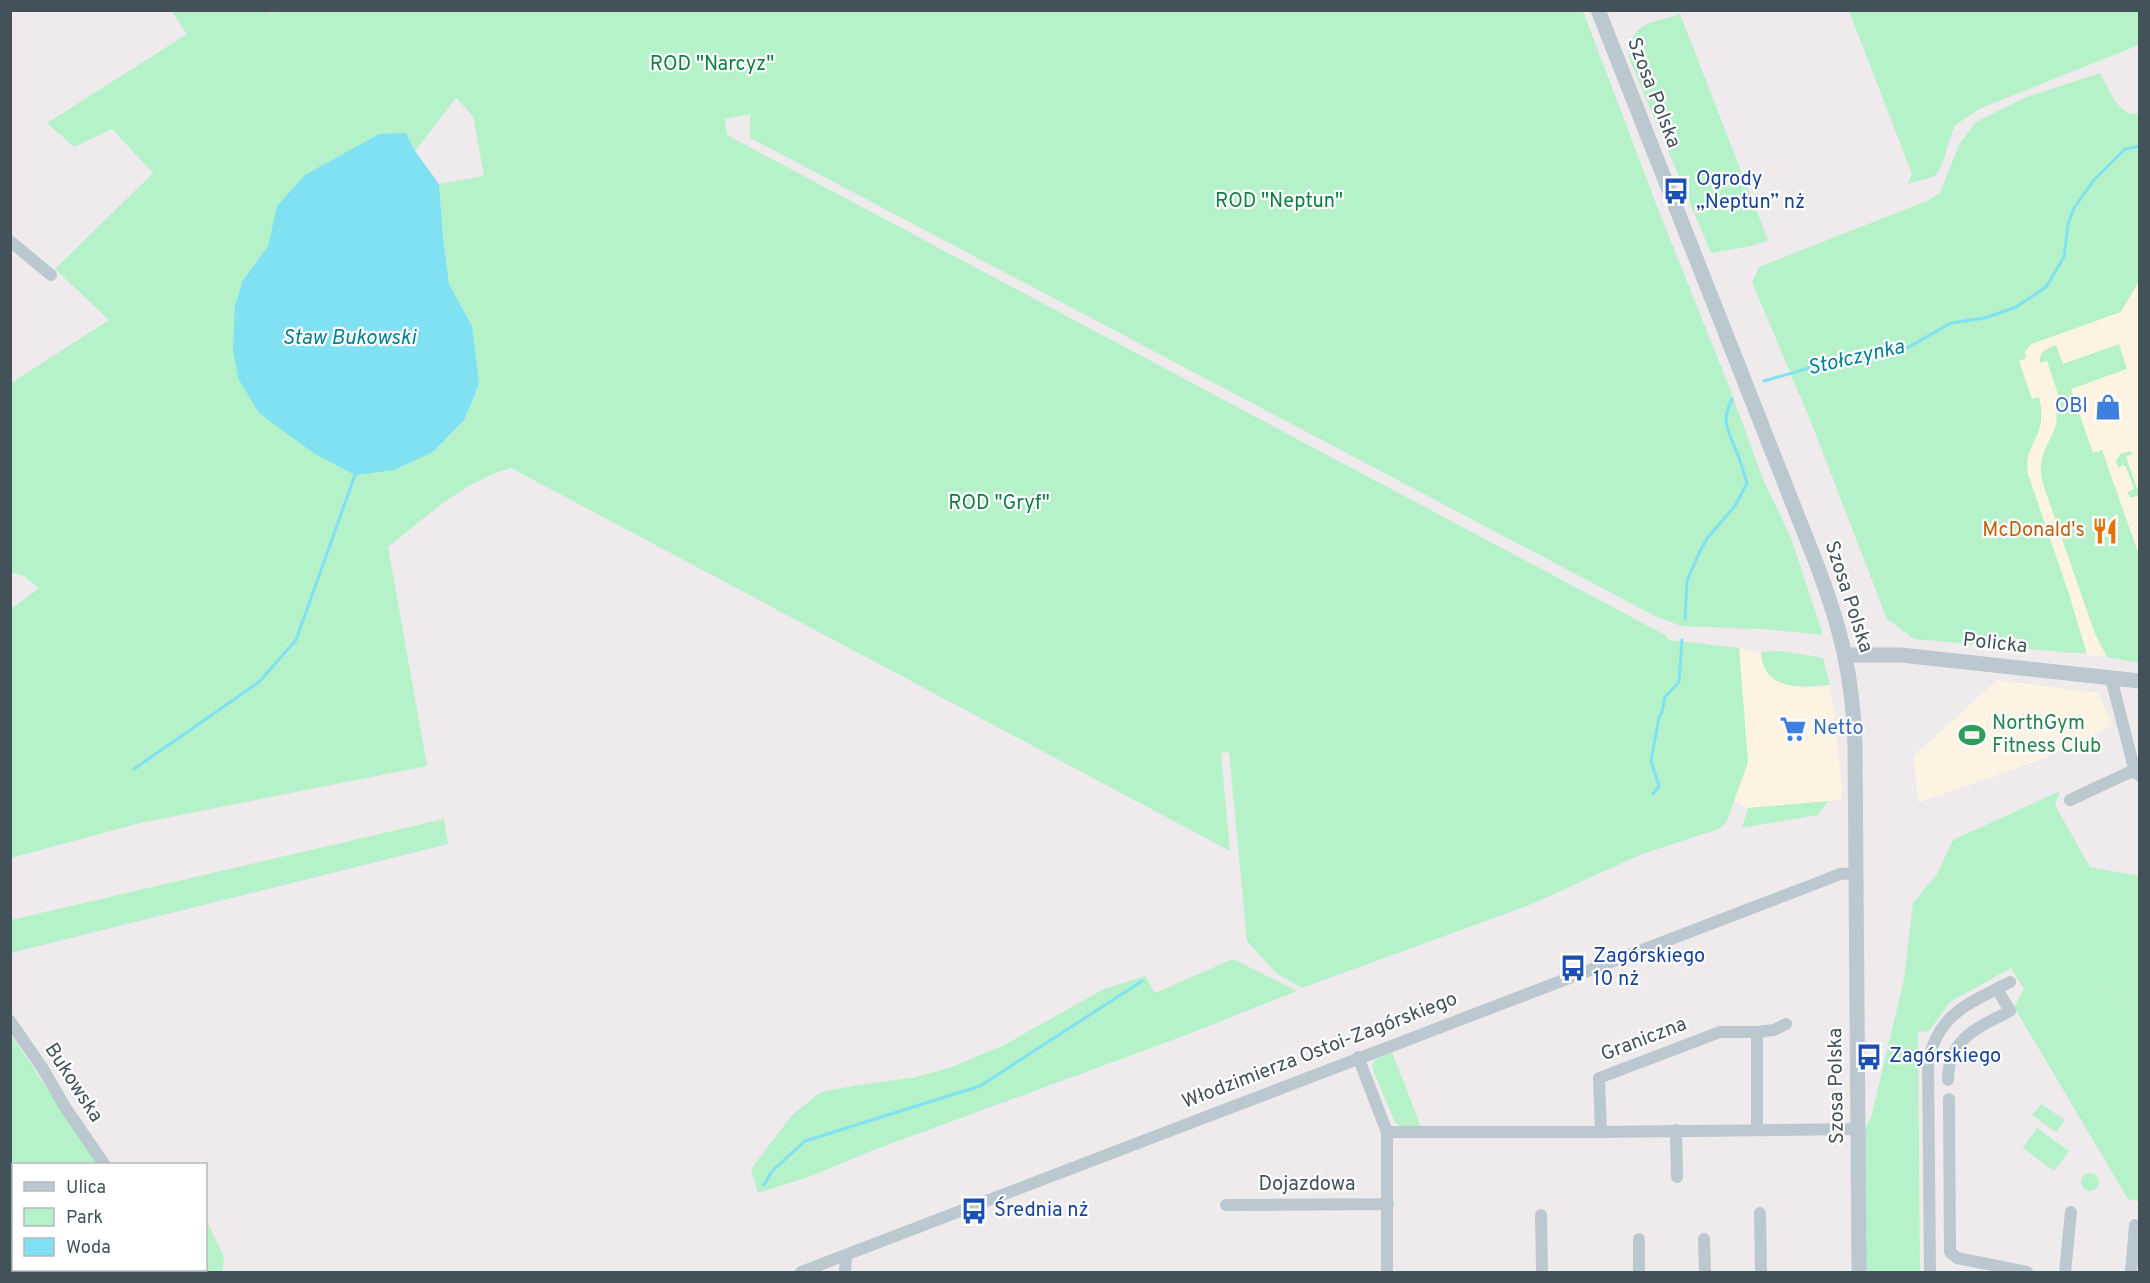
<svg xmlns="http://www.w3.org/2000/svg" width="2150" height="1283" font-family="Overpass,sans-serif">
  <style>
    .commercial { fill: #fdf3e2 }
    .green { fill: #b5f1c9; fill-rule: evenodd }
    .water { fill: #7fe1f2 }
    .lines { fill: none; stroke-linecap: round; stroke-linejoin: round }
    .stream { stroke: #7fe1f2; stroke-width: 3 }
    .minor { stroke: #bbc8d0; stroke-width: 12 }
    .tertiary { stroke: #bbc8d0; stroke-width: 15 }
    .labels { text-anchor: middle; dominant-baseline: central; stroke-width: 4.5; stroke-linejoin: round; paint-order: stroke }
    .park-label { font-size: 20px; fill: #108041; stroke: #fff }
    .street-label { font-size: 20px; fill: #43515a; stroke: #fff }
    .transit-label { font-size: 20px; fill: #164399; stroke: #fff; text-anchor: start }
    .shop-label { font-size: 20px; fill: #366cbe; stroke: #fff; text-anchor: end }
    .food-label { font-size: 20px; fill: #c56008; stroke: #fff; text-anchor: end }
    .leisure-label { font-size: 20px; fill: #27864d; stroke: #fff; text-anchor: start }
    .water-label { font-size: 21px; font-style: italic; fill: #048196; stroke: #fff }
  </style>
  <rect width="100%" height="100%" fill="#efebec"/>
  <path class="commercial" d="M2139,269V663L2107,657L2068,653L1978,359Z
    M1739,648L1799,664L1803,688L1830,686L1834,712L1842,789L1841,800L1748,808L1734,800L1748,762Z
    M1997,680L2098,693L2113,725L2042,759L1918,803L1914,756Z"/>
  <path class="green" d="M268,10L271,14L277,10L1583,11L1660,214L1730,389L1763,479L1791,538L1823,635L1762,629L1681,626L1653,615L758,142L750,138V114L725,119L727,135L1665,635L1669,640L1739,648L1748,762L1726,823L1719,829L1642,854L1532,904L1302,988L1277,974L1247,941L1229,752L1221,753L1230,851L511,468C464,481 426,517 388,547L427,766L140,823L11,858V609L39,588L24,576L11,572V383L109,320L55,269L153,173L112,129L74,147L47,123L187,34L171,11ZM456,98L473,116L484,176L439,184L443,237L449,284L472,326L464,420L433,452L394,470L243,280L268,246L278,206L406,133L415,151Z
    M1849,11H2139V45L1979,109L1954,126L1942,165L1935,176L1908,184L1912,174Z
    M1680,14L1768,240L1756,245L1711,253L1629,58C1630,21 1650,24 1680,14Z
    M2100,73C2108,87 2120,120 2139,113V281L2121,312L2031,344L2025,351L2026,358L2019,361L2032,399L2039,397C2041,406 2043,416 2040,426C2035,446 2024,451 2028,474L2069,594L2087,654L1914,639L1887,619L1813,427L1752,282L1759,267L1929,200L1940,193L1959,145L1976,122L2024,98Z
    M2119,344L2127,369L2071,389L2093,453L2102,450L2139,555V663L2107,657L2095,634L2044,487C2042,480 2040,472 2041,464C2044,440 2062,432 2055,406L2061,403L2047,361L2040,363C2039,351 2046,349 2056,345L2063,364Z
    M2130,451L2133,454L2126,457L2137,488L2140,487L2139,495L2131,498L2127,492L2134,489L2126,467L2123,465L2118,468L2116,461L2120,454Z
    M1782,651L1823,658L1830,685C1800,688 1763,691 1761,652Z
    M2060,791L2055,805L2090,867L2139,876V1015L2104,984L2139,1016V1201L2128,1199L2014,1007L2024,989L2011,968L1950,1002L1929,1031L1918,1032L1920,1272H1866L1865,1127L1871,1118L1904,979L1913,903L1937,874L1953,840Z
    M1828,801L1818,815L1742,828L1748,808Z
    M444,819L448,844L11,953V920Z
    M1233,959L1297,991L1178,1038L871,1151L814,1175L758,1193L751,1169L792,1115L821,1092L858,1085L912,1078L952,1067L1004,1045L1104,989L1145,976L1155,993Z
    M10,1033L97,1164H14V1270H172L174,1272H11Z
    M1392,1052L1421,1127L1400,1126L1395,1122L1373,1070L1372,1066L1375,1060Z
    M2041,1104L2065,1120L2056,1132L2032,1115Z
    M2037,1128L2069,1151L2054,1171L2023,1148Z
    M2081 1182a9 9 0 1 1 18 0a9 9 0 1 1-18 0Z
    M206,1219L224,1257L222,1272H195L193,1270H206Z"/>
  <path class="water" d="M406,133L415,151L439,184L443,237L449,284L472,326L479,384L464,420L433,452L394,470L355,475L315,454L259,413L238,378L233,349L235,306L243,280L268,246L277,206L305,175L379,134Z"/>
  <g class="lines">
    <path class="stream" d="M1764,381L1864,352L1909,347L1951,323L1985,318L2016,307L2046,287L2064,257L2068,224L2074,208L2094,180L2125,149L2140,146
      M1685,619L1687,581L1700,551L1708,537L1735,506L1747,483C1743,471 1740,458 1734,446C1726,426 1722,420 1732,399
      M134,769L259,682L296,640L355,475
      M1653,794L1659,786L1651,761L1659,717L1662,712L1665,697L1679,682L1682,640
      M764,1185L772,1171L805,1141L980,1086L1142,981"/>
    <path class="minor" d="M10,241L51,275
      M2111,678L2133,764L2140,773
      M2070,800L2130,772L2139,774L2140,776
      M10,1021L43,1069L65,1107L104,1164
      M1757,1032L1774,1030L1786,1024
      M1358,1057L1387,1132V1272
      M1948,1080C1948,1039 1978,1027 2010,1011L1997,989
      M1949,1099L1950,1252L1957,1258L2027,1272
      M1676,1130L1677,1177
      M1387,1132H1601L1858,1129
      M1601,1132L1599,1078L1720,1032H1757V1130
      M1226,1205L1388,1204
      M1760,1213L1761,1272
      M1541,1215L1542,1272
      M1639,1239V1272
      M1704,1239L1705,1272
      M183,1270L185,1272
      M801,1272L1812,885L1840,874L1856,873
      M845,1272L846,1255
      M1930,1272L1928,1062C1939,1012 1969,1004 2010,982
      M2065,1272L2071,1212
      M2131,1272L2135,1225"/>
    <path class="tertiary" d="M1598,10L1815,560C1840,625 1853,675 1855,745L1859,1272
      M1846,655H1901L2140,681"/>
  </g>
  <defs>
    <g id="bus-bare" transform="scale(2.07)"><path d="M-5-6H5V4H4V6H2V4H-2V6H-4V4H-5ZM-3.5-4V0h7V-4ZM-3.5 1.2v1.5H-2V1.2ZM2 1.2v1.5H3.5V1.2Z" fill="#1a4fb4" stroke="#fff" stroke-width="2.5" paint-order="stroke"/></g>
    <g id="shop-bare" transform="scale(2.07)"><path d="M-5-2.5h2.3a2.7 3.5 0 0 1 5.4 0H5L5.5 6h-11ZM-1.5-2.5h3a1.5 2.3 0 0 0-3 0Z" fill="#3f7fe0" stroke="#fff" stroke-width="2.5" paint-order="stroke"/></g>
    <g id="restaurant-bare" transform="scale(2.07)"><path d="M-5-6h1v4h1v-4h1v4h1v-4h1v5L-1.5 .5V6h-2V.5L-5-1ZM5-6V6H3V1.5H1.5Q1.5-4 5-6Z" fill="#e8710a" stroke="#fff" stroke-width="2.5" paint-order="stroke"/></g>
    <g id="supermarket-bare" transform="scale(2.07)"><path d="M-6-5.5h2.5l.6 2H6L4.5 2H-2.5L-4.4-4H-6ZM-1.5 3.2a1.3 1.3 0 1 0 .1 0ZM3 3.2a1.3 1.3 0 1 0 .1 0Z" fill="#3f7fe0" stroke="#fff" stroke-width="2.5" paint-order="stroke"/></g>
    <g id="stadium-bare" transform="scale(2.07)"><path d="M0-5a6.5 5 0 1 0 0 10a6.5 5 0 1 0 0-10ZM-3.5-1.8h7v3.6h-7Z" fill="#2e9e5b" stroke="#fff" stroke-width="2.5" paint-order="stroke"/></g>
  </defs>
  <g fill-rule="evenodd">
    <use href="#bus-bare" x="1676" y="191"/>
    <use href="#shop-bare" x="2108" y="407"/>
    <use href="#restaurant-bare" x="2105" y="531"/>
    <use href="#supermarket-bare" x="1793" y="729"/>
    <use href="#stadium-bare" x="1972" y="735"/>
    <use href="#bus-bare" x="1573" y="968"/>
    <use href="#bus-bare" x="1869" y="1057"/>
    <use href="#bus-bare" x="974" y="1211"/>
  </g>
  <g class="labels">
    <g class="park-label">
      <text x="712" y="65">ROD "Narcyz"</text>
      <text x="1279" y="202">ROD "Neptun"</text>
      <text x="999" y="504">ROD "Gryf"</text>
    </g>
    <g class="street-label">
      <text transform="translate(1653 93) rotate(69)">Szosa Polska</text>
      <text transform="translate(1848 597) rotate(72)">Szosa Polska</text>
      <text transform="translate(1995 644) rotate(6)">Policka</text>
      <text transform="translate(1644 1040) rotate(-21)">Graniczna</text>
      <text transform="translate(1320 1051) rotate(-21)">Włodzimierza Ostoi-Zagórskiego</text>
      <text transform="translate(73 1083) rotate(57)">Bukowska</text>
      <text transform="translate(1837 1086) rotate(-91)">Szosa Polska</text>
      <text x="1307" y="1185">Dojazdowa</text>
    </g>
    <g class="transit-label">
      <text x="1696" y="180">Ogrody<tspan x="1696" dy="23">„Neptun” nż</tspan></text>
      <text x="1593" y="957">Zagórskiego<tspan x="1593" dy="23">10 nż</tspan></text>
      <text x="1889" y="1057">Zagórskiego</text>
      <text x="994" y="1211">Średnia nż</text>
    </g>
    <g class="shop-label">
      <text x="2088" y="407">OBI</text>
      <text x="1813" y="729" text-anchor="start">Netto</text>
    </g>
    <g class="food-label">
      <text x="2085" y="531">McDonald's</text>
    </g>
    <g class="leisure-label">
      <text x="1992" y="724">NorthGym<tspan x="1992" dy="23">Fitness Club</tspan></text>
    </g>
    <g class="water-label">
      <text x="349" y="338">Staw Bukowski</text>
      <text transform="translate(1856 358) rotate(-13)">Stołczynka</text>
    </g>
  </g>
  <rect width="2150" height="1283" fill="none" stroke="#43515a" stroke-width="24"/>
  <rect x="12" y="1163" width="195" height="108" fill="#ffffff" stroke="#b4b9bd" stroke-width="1.5"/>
  <rect x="24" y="1182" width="30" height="9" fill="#bbc8d0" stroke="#b4b9bd" stroke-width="1.5"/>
  <text x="66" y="1193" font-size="18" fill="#43515a">Ulica</text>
  <rect x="24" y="1208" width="30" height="18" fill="#b5f1c9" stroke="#b4b9bd" stroke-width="1.5"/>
  <text x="66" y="1223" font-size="18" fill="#43515a">Park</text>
  <rect x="24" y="1238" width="30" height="18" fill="#7fe1f2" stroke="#b4b9bd" stroke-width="1.5"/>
  <text x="66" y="1253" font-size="18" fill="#43515a">Woda</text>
</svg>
